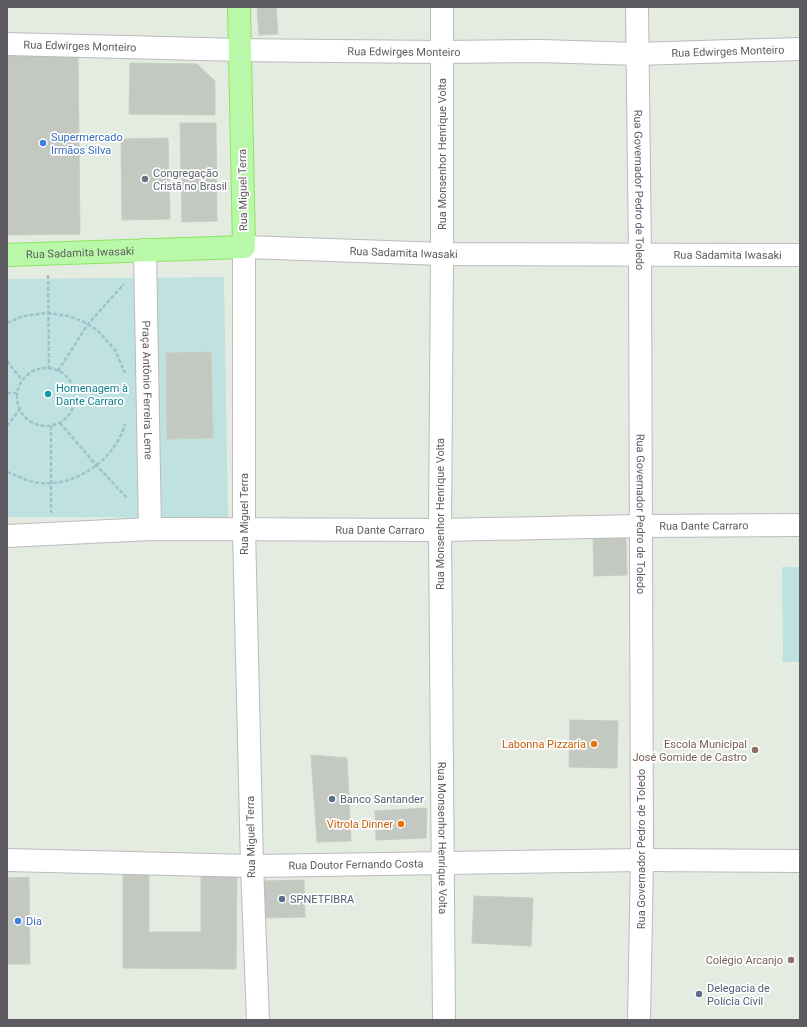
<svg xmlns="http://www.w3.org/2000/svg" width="807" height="1027" font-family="Roboto,sans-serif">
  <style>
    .green { fill: #bfe2e1 }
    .building { fill: #c3c9c0; stroke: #c5d0c0 }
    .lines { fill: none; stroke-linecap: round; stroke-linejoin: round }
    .minor-casing { stroke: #bdb9bf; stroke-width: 24 }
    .major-casing { stroke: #8ae660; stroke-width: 24 }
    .path { stroke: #9fc1cb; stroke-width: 2.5; stroke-dasharray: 4 2; stroke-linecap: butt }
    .minor { stroke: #fff; stroke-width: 22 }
    .major { stroke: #b9f8a9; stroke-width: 22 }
    .shop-dot { fill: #3f7fe0; stroke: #fff; stroke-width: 1.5 }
    .worship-dot { fill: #6b7280; stroke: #fff; stroke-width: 1.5 }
    .culture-dot { fill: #0f9aa8; stroke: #fff; stroke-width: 1.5 }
    .food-dot { fill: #e8710a; stroke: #fff; stroke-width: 1.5 }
    .education-dot { fill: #8d6e63; stroke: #fff; stroke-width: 1.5 }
    .service-dot { fill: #5c6f8a; stroke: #fff; stroke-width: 1.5 }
    .labels { text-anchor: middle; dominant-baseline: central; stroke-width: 3.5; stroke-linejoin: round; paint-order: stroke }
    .street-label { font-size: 11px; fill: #5e5a61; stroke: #fff }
    .shop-label { font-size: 11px; fill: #366cbe; stroke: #fff; text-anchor: start }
    .worship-label { font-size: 11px; fill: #5b616d; stroke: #fff; text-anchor: start }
    .culture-label { font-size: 11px; fill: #0d838f; stroke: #fff; text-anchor: start }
    .food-label { font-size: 11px; fill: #c56008; stroke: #fff; text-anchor: end }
    .education-label { font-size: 11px; fill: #785e54; stroke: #fff; text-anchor: end }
    .service-label { font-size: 11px; fill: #4e5e75; stroke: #fff; text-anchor: start }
  </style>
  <rect width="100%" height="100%" fill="#e4ece1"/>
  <path class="green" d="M224,277L228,518L7,517V279Z
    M782,567H800V662H782L783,652Z"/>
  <path class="building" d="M257,7H276L278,34L259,35Z
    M78,51L80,234L7,235V52Z
    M130,63L197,64L215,81V115L129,114Z
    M180,123H216L217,221L182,222Z
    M168,138L170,219L122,220L121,139Z
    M211,352L213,438L167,439L166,353Z
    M626,538L627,575L594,576L593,539Z
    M570,720L618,721L617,768L569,767Z
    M311,755L347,758L351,841L317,842Z
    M427,808L426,838L376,840L375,811Z
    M201,874H237L236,969L123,968V875H149V932H201Z
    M29,877L30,964H7V878Z
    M304,880L305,917L260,918V881Z
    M474,896L533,898L531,946L472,943Z"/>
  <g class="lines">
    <g class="minor-casing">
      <g id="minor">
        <path id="s1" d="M442,7V254L440,530L444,1020"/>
        <path id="s2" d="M637,7L640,255L642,860L639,1020"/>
        <path id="s3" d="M7,44L240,50L442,52L541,51L637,54L800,49"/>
        <path id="s4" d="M145,250L150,529"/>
        <path id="s5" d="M7,536L150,529L440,530L640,526L800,525"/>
        <path id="s6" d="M7,860L252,866L642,860L800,861"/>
        <path id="s7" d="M258,1020L252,866L244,530V247L442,254L800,255"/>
      </g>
    </g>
    <g class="major-casing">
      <g id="major">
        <path id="s8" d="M7,255L244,247L239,7"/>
      </g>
    </g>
    <path class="path" d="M48,275L49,369
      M7,323L23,316L48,313L68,316L82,321L97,330L115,350L125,373
      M7,361L22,380
      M17 397a29 29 0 1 1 58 0a29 29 0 1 1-58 0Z
      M58,371L88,324L124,284
      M74,392L127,393
      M7,393H18
      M60,423L97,466L128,499
      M7,426L20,409
      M51,426V513
      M7,472C16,475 25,480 33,482C72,490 115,461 125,424"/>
    <use href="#minor" class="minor"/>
    <use href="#major" class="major"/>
  </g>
  <g class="shop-dot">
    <circle cx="43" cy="143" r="4"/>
    <circle cx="18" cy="921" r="4"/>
  </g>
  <circle class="worship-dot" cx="145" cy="179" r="4"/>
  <circle class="culture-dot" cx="48" cy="394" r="4"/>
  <g class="food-dot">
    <circle cx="594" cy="744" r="4"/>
    <circle cx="401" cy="824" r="4"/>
  </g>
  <g class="education-dot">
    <circle cx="755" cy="750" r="4"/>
    <circle cx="791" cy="960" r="4"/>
  </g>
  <g class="service-dot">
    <circle cx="332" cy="799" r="4"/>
    <circle cx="282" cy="899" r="4"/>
    <circle cx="699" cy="994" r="4"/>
  </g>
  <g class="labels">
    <g class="street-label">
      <text stroke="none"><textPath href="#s3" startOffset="73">Rua Edwirges Monteiro</textPath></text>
      <text stroke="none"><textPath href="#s3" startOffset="397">Rua Edwirges Monteiro</textPath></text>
      <text stroke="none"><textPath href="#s3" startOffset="721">Rua Edwirges Monteiro</textPath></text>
      <text transform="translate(442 154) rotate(-90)">Rua Monsenhor Henrique Volta</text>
      <text transform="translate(243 190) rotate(-91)">Rua Miguel Terra</text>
      <text stroke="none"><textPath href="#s2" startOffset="183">Rua Governador Pedro de Toledo</textPath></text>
      <text stroke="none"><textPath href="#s8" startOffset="73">Rua Sadamita Iwasaki</textPath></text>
      <text stroke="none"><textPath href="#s7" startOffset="933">Rua Sadamita Iwasaki</textPath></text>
      <text stroke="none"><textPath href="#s7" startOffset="1257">Rua Sadamita Iwasaki</textPath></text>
      <text stroke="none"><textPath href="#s4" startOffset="140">Praça Antônio Ferreira Leme</textPath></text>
      <text transform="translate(244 514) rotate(-90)">Rua Miguel Terra</text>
      <text transform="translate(440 514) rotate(-90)">Rua Monsenhor Henrique Volta</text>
      <text stroke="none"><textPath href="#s2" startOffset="507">Rua Governador Pedro de Toledo</textPath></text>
      <text stroke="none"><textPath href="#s5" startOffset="697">Rua Dante Carraro</textPath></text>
      <text stroke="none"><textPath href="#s5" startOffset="373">Rua Dante Carraro</textPath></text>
      <text transform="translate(251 837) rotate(-91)">Rua Miguel Terra</text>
      <text stroke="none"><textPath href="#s1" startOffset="831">Rua Monsenhor Henrique Volta</textPath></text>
      <text transform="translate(641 849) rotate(-90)">Rua Governador Pedro de Toledo</text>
      <text stroke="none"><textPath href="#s6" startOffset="349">Rua Doutor Fernando Costa</textPath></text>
    </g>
    <g class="shop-label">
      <text x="51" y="137">Supermercado<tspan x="51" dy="13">Irmãos Silva</tspan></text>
      <text x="26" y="921">Dia</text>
    </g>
    <g class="worship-label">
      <text x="153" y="173">Congregação<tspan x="153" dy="13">Cristã no Brasil</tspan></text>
    </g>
    <g class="culture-label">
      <text x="56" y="388">Homenagem à<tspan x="56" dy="13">Dante Carraro</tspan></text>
    </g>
    <g class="food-label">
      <text x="586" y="744">Labonna Pizzaria</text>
      <text x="393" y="824">Vitrola Dinner</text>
    </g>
    <g class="education-label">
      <text x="747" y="744">Escola Municipal<tspan x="747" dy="13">José Gomide de Castro</tspan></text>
      <text x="783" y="960">Colégio Arcanjo</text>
    </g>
    <g class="service-label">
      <text x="340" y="799">Banco Santander</text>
      <text x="290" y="899">SPNETFIBRA</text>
      <text x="707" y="988">Delegacia de<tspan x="707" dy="13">Polícia Cívil</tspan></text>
    </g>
  </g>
  <rect width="807" height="1027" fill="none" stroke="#5e5a61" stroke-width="16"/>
</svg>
